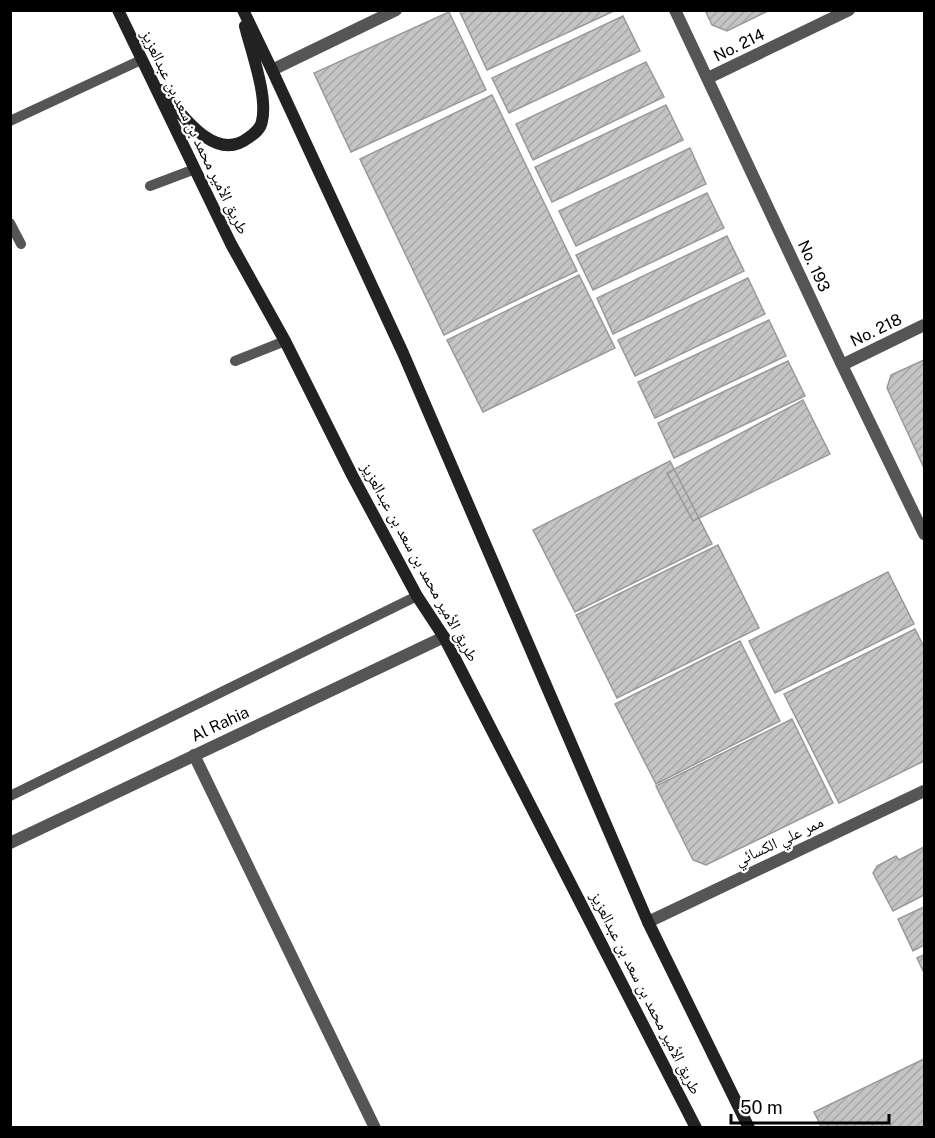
<svg xmlns="http://www.w3.org/2000/svg" width="935" height="1138" font-family="'Public Sans','Noto Naskh Arabic',sans-serif">
  <style>
    .building { fill: url(#building-hatch); stroke: #999; stroke-width: 1.5 }
    .lines { fill: none; stroke-linecap: round; stroke-linejoin: round }
    .lane { stroke: #555; stroke-width: 10 }
    .street { stroke: #555; stroke-width: 12 }
    .secondary { stroke: #222; stroke-width: 12 }
    .labels { text-anchor: middle; dominant-baseline: central; stroke-width: 4.5; stroke-linejoin: round; paint-order: stroke }
    .street-label { font-size: 16px; fill: #000; stroke: #fff }
  </style>
  <defs>
    <pattern id="building-hatch" width="6" height="6" patternUnits="userSpaceOnUse" patternTransform="scale(1.5)"><rect width="6" height="6" fill="#c4c4c4"/><path d="M-1 1l2-2M0 6l6-6M5 7l2-2" fill="none" stroke="#a7a7a7"/></pattern>
  </defs>
  <rect width="100%" height="100%" fill="#fff"/>
  <path class="building" d="M459,10H616L487,70Z
    M705,10H770L727,31L712,25Z
    M449,12L486,90L351,152L314,73Z
    M623,16L640,51L509,113L492,78Z
    M646,62L664,97L533,160L516,124Z
    M492,95L577,271L444,335L360,159Z
    M666,105L683,140L552,202L535,167Z
    M690,148L706,184L576,246L559,211Z
    M707,193L724,228L593,290L576,255Z
    M727,236L744,271L613,334L597,298Z
    M579,275L615,348L483,412L447,340Z
    M748,278L765,314L635,376L618,340Z
    M769,320L786,356L655,418L638,382Z
    M924,360V468L887,388L891,375Z
    M788,361L805,396L674,458L658,423Z
    M803,400L830,454L693,521L667,473Z
    M670,461L712,544L575,612L533,530Z
    M718,545L759,628L617,698L576,615Z
    M888,572L914,624L775,693L749,641Z
    M915,629L924,647V761L839,803L784,694Z
    M740,641L780,721L656,784L615,704Z
    M792,719L833,803L706,865L693,860L656,786Z
    M924,847V895L893,911L873,873L877,866L896,856L899,860Z
    M924,907V945L913,951L898,919Z
    M924,955V973L917,958Z
    M924,1059V1128H822L814,1112Z"/>
  <g class="lines">
    <path class="lane" d="M10,121L141,60
      M150,186L195,169
      M10,223L21,244
      M235,361L285,341
      M10,796L417,596"/>
    <path class="street" d="M675,10L842,365L924,534
      M272,70L396,10
      M708,78L849,10
      M842,365L924,325
      M194,755L375,1128
      M10,843L444,637
      M648,922L924,791"/>
    <path class="secondary" d="M118,10L231,244L285,341L352,475L417,596L444,637L696,1128
      M243,10L272,70L403,353L648,922L749,1128
      M161,90C180,112 214,164 248,138C254,134 261,129 262,121C268,96 251,51 245,26"/>
  </g>
  <g class="labels">
    <g class="street-label">
      <text transform="translate(739 45) rotate(-26)">No. 214</text>
      <text transform="translate(195 132) rotate(64)">طريق الأمير محمد بن سعد بن عبدالعزيز</text>
      <text transform="translate(814 266) rotate(65)">No. 193</text>
      <text transform="translate(876 330) rotate(-26)">No. 218</text>
      <text transform="translate(420 562) rotate(61)">طريق الأمير محمد بن سعد بن عبدالعزيز</text>
      <text transform="translate(220 724) rotate(-25)">Al Rahia</text>
      <text transform="translate(779 841) rotate(-25)">ممر علي الكسائي</text>
      <text transform="translate(646 993) rotate(63)">طريق الأمير محمد بن سعد بن عبدالعزيز</text>
    </g>
  </g>
  <rect width="935" height="1138" fill="none" stroke="#000000" stroke-width="24"/>
  <path d="M731 1114v9h158v-9" fill="none" stroke="#000000" stroke-width="3"/>
  <text x="740" y="1114" font-size="18" fill="#000000" stroke="#ffffff" stroke-width="4.5" paint-order="stroke">50 m</text>
</svg>
